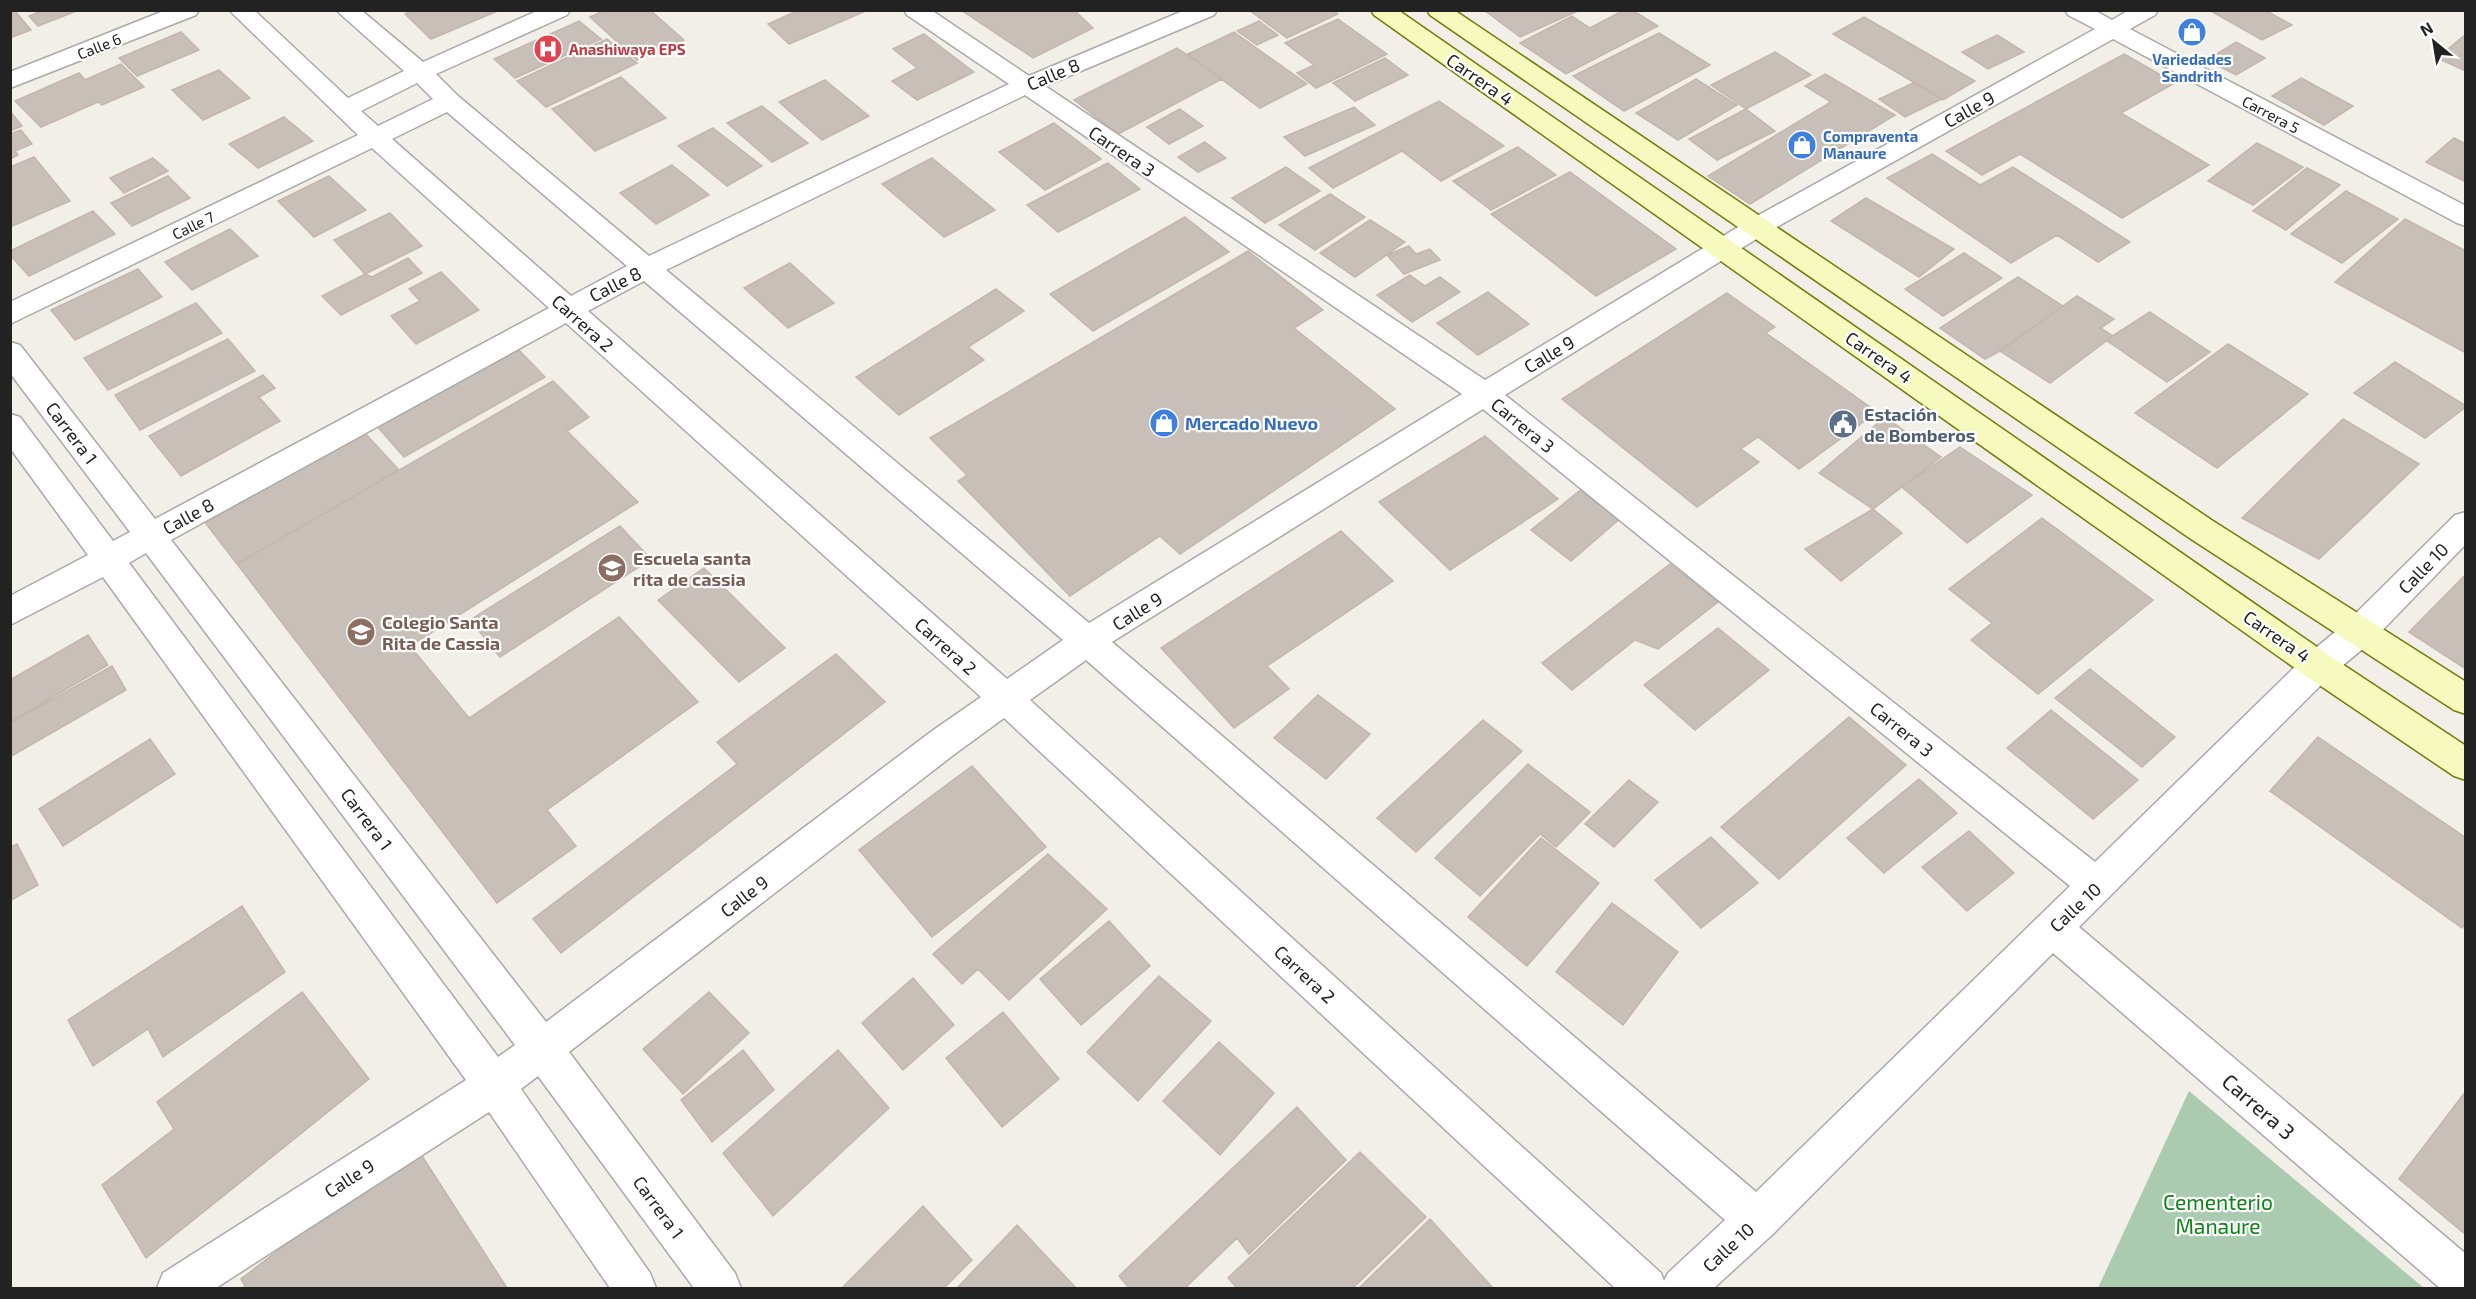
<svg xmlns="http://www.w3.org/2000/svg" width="2476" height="1299" font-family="'Exo 2',sans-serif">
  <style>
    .cemetery { fill: #aacbaf }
    .building { fill: #c7bfb8; stroke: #c4b6ab; stroke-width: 1.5 }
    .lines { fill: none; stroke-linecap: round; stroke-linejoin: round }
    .street-casing { stroke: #a9a9a9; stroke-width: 3 }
    .secondary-casing { stroke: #707d05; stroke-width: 3 }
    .street { fill: #fff; fill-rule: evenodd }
    .secondary { fill: #f7fabf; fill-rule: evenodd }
    .labels { text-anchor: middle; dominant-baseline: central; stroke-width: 4.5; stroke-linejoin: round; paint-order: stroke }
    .far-street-label { font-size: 15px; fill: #222; stroke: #fff }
    .far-health-label { font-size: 15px; font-weight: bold; fill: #be3a42; stroke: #fff; text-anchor: start }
    .far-shop-label { font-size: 15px; font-weight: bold; fill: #366cbe; stroke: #fff }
    .street-label { font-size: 18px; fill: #222; stroke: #fff }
    .service-label { font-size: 18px; font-weight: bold; fill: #4e5e75; stroke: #fff; text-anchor: start }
    .shop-label { font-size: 18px; font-weight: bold; fill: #366cbe; stroke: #fff; text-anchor: start }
    .education-label { font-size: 18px; font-weight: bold; fill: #785e54; stroke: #fff; text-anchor: start }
    .near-street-label { font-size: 21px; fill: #222; stroke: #fff }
    .near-park-label { font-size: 21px; fill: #0c8416; stroke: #fff }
  </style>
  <rect width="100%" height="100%" fill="#f2efe9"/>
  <path class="cemetery" d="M2189,1091L2424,1288H2098Z"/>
  <path class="building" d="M10,10H14L31,30L10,38Z
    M44,10H79L38,26L29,16Z
    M413,10H500L431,39L405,14Z
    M605,10H650L684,40L637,60L590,17Z
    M799,10H868L789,44L768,24Z
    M961,10H1074L1093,28L1033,58Z
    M1249,10H1332L1338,14L1287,38Z
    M1484,10H1580L1520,37Z
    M1624,10H1632L1658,26L1566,74L1520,43L1572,16L1590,28Z
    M2209,10H2265L2292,25L2262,40Z
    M1864,17L1975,81L1943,100L1833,34Z
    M1338,19L1387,54L1316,88L1297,73L1314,65L1285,43Z
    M579,21L601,39L515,78L494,59Z
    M1259,21L1278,35L1257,45L1237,31Z
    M181,32L199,50L137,76L119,58Z
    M1234,32L1307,84L1260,108L1188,54Z
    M1659,33L1710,65L1624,111L1573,76Z
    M924,34L974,72L917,100L892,81L917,68L893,49Z
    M2466,34V71L2437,58Z
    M1997,35L2024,52L1988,69L1962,52Z
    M607,39L637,63L546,107L517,81Z
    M2236,42L2265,58L2236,75L2207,60Z
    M1177,48L1222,79L1118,134L1074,100Z
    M1775,52L1811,75L1746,109L1711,85Z
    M2124,54L2175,83L2121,113L2209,165L2122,218L2020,154L1982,175L1946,151Z
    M1385,58L1408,75L1355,101L1333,83Z
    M121,64L144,87L102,105L98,102L41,127L15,101L79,73L85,80Z
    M219,70L250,98L203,120L172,90Z
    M1825,74L1895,115L1750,204L1708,176L1831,102L1805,86Z
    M621,77L666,118L595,151L552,109Z
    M2301,78L2353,106L2324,125L2272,96Z
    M1696,79L1737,105L1678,140L1636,113Z
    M825,80L869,116L822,140L779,102Z
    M1915,82L1942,99L1905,117L1879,99Z
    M1439,101L1504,146L1441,181L1402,151L1333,188L1309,168Z
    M762,106L808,143L772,162L727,123Z
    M1354,107L1375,125L1305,156L1284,137Z
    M1180,109L1203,126L1169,144L1147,127Z
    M1746,109L1775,131L1717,160L1689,139Z
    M10,111L22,126L10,131Z
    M284,117L313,141L258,168L229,144Z
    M1054,123L1101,159L1045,190L999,152Z
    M713,128L762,166L727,186L678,146Z
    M21,130L32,144L15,151L18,155L10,159V134Z
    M2454,138L2466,144L2464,181L2426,162Z
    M1205,142L1226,158L1198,172L1178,157Z
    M2257,143L2303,167L2253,205L2208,181Z
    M1518,147L1556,175L1491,210L1453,181Z
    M1932,154L1980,185L2013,167L2130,242L2098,262L2057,235L2011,263L1887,178Z
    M34,157L70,201L10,227V167Z
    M153,158L168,171L124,193L110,178Z
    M932,158L995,210L944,237L882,184Z
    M1108,163L1140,189L1058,232L1027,205Z
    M672,165L709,195L656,224L620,193Z
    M1286,167L1320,191L1265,223L1232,198Z
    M2307,168L2340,185L2286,230L2253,211Z
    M1570,172L1676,249L1596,296L1491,214Z
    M168,176L190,198L132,226L111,203Z
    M329,176L366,210L314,237L278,201Z
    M2346,191L2398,219L2342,263L2291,234Z
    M1330,194L1365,217L1315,250L1279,225Z
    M1866,198L1954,249L1919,277L1831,221Z
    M93,211L115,234L29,276L10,255V251Z
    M390,213L422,246L365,274L334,240Z
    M1185,217L1229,252L1093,331L1050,294Z
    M2405,219L2466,251V353L2335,282Z
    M1370,220L1405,242L1355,277L1320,253Z
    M230,229L258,256L192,290L165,262Z
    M1409,246L1416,254L1430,249L1440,260L1404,274L1387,255Z
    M1248,251L1323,310L1294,328L1395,409L1180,554L1160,536L1070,596L958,481L967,475L930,438Z
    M1964,253L2002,278L1943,316L1905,289Z
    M408,258L422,273L341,315L322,296L365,274L372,277Z
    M790,263L834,303L788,328L744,288Z
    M138,269L162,297L75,340L51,310Z
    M441,272L479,310L416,344L391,316L420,301L409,289Z
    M1410,275L1425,286L1440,277L1460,292L1412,322L1377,295Z
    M2018,277L2063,306L2000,351L1985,359L1940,328Z
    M996,289L1024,311L968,347L984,360L899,415L856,377Z
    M1488,292L1529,324L1478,355L1437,323Z
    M1727,293L1775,327L1766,333L1877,412L1799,469L1758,437L1741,449L1759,462L1697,507L1562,399Z
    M2077,296L2114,319L2101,328L2113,336L2050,383L2000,351Z
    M196,303L222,333L108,390L84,358Z
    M2150,312L2210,352L2167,382L2106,340Z
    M228,339L255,371L140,430L115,395Z
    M2228,344L2308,394L2217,468L2135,413Z
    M516,347L545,377L404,457L375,424Z
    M2395,362L2466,406V407L2425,438L2354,393Z
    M263,375L275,388L259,397L280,421L181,476L149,436Z
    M553,381L589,417L567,431L638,502L410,646L469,718L619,617L698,702L547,810L576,846L497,903L237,564Z
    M1885,417L1941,457L1873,509L1819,473Z
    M2343,419L2419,464L2319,559L2242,518Z
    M363,431L399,470L237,564L204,521Z
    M1485,436L1558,499L1450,570L1379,502Z
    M1960,447L2032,495L1967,543L1902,487Z
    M1583,488L1623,516L1571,561L1531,530Z
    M1873,509L1902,533L1841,581L1805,549Z
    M2042,518L2153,600L2038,694L1971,640L1992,623L1949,589Z
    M620,526L651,559L500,657L470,620Z
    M1341,531L1393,581L1267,666L1289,689L1234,728L1161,648Z
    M1670,564L1718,602L1658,649L1635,640L1572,690L1542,663Z
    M704,568L785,648L739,682L658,600Z
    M2466,574V669L2409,632Z
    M1718,628L1769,670L1695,730L1644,685Z
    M88,635L108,665L10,722V680Z
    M836,654L885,702L561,953L533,919L737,764L717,742Z
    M112,666L126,690L10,757V723Z
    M2090,669L2175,737L2142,767L2055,698Z
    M1318,695L1370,734L1326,779L1274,738Z
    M2051,710L2138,780L2093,819L2007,748Z
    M1849,717L1906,765L1779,879L1721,827Z
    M1483,720L1522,751L1416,852L1377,818Z
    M2318,737L2466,838V923L2462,928L2270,791Z
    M150,739L175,774L63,846L39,809Z
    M1528,764L1590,812L1556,847L1540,834L1480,896L1435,858Z
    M972,766L1046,847L932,937L859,850Z
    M1919,779L1957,813L1884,873L1847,838Z
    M1629,780L1658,802L1614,847L1585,824Z
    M1969,831L2014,873L1967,911L1922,867Z
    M1711,837L1758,883L1701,928L1655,880Z
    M1541,838L1599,883L1527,966L1468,917Z
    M17,844L38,885L10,901V847Z
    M1048,854L1107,909L1009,1000L978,969L962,984L933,954Z
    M1612,903L1678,952L1623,1025L1556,972Z
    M242,906L285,972L163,1057L148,1029L93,1066L68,1020Z
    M1109,921L1150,966L1081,1025L1040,979Z
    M1159,976L1211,1021L1138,1101L1087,1052Z
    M913,978L954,1025L903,1070L862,1023Z
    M302,992L369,1079L146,1258L102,1185L174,1129L157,1102Z
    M709,992L749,1033L683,1094L643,1049Z
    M1003,1012L1059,1079L1002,1127L946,1058Z
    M1219,1042L1274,1093L1220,1155L1163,1101Z
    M743,1050L774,1090L712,1142L681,1100Z
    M838,1050L889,1108L773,1216L723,1153Z
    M2466,1091V1235L2399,1179Z
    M1297,1107L1346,1160L1249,1254L1237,1238L1185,1288H1129L1119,1276Z
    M415,1145L507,1288H246L241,1279Z
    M1360,1152L1426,1217L1353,1288H1237L1228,1278Z
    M923,1206L972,1260L944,1288H842Z
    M1430,1219L1493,1288H1359Z
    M1017,1225L1076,1288H957Z"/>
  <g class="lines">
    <g class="street-casing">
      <path id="street" d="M166,10H199L196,15L10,88V72Z
        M229,10H254L348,98L404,71L336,10H361L423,62L539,10H570L567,15L436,74L458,96L649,256L1009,84L907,15L904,10H931L1029,76L1185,10H1217L1214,15L1045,86L1485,380L1748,221L2095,29L2068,15L2065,10H2094L2112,20L2129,10H2158L2155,15L2130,29L2466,206V226L2457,223L2113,39L1766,233L1505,395L2095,862L2306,656L2347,622L2455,515L2466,512V544L2371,642L2330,676L2079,927L2466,1254V1288H2440L2053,953L1772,1235L1714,1288H1615L1004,718L956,753L569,1052L735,1273L741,1288H694L538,1076L521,1089L650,1273L656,1288H610L489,1112L216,1288H157L163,1273L466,1080L103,577L10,625V596L88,555L10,448V414L20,417L113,541L130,532L10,373V342L20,345L155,519L549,308L372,148L10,324V302L358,135ZM417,83L433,99L378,126L361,111ZM1025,95L1462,394L1089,623L666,270ZM447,112L627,266L571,296L392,139ZM644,281L1063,640L1007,679L588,311ZM566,323L981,697L932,731L546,1022L171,540ZM1483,409L2070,886L1756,1192L1112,642ZM146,553L515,1045L498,1057L129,563ZM1086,660L1725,1220L1668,1273L1664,1281L1661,1273L1030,700Z"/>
    </g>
    <g class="secondary-casing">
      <path id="secondary" d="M1371,10H1398L2330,656L2466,746V780L2454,776L2306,676L1374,15Z
        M1427,10H1454L2213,521L2466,682V714L2454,710L2191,539L1430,15Z"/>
    </g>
    <use href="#street" class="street"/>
    <use href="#secondary" class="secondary"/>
  </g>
  <defs>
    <g id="shop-disc" transform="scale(1.5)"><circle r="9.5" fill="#3f7fe0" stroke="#fff"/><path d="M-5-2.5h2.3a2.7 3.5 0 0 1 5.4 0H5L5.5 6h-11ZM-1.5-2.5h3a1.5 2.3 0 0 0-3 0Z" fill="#fff"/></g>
    <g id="hospital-disc" transform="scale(1.5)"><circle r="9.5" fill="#e0444e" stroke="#fff"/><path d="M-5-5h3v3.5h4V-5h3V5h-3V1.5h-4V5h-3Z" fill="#fff"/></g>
    <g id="civic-disc" transform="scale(1.5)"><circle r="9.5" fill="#5c6f8a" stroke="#fff"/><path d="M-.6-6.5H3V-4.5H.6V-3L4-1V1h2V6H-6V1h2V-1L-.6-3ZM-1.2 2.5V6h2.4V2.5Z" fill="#fff"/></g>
    <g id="school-disc" transform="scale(1.5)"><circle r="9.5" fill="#8d6e63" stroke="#fff"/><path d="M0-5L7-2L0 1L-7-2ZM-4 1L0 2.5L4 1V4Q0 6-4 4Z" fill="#fff"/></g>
  </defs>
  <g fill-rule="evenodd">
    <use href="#shop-disc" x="2192" y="32"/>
    <use href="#hospital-disc" x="548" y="49"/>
    <use href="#shop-disc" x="1802" y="145"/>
    <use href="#shop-disc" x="1164" y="423"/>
    <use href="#civic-disc" x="1843" y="424"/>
    <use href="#school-disc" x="612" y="568"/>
    <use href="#school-disc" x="361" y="632"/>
  </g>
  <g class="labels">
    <g class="far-street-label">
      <text transform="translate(99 46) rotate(-22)">Calle 6</text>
      <text transform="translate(2271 114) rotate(28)">Carrera 5</text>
      <text transform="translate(193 225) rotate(-26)">Calle 7</text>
    </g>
    <g class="far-health-label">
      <text x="569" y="49">Anashiwaya EPS</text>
    </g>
    <g class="far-shop-label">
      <text x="2192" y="59">Variedades<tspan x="2192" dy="17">Sandrith</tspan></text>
      <text x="1823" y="136" text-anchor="start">Compraventa<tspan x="1823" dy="17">Manaure</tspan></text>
    </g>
    <g class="street-label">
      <text transform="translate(1053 74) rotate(-23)">Calle 8</text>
      <text transform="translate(1480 79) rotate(35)">Carrera 4</text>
      <text transform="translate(1969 109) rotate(-29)">Calle 9</text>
      <text transform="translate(1122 151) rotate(34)">Carrera 3</text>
      <text transform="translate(615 284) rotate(-27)">Calle 8</text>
      <text transform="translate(583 323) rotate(42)">Carrera 2</text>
      <text transform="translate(1549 354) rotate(-31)">Calle 9</text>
      <text transform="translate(1879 357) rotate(35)">Carrera 4</text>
      <text transform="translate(1523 425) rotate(39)">Carrera 3</text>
      <text transform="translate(72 433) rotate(53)">Carrera 1</text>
      <text transform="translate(188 516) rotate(-29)">Calle 8</text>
      <text transform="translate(2423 568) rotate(-46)">Calle 10</text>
      <text transform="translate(1137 611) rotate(-32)">Calle 9</text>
      <text transform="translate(2277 636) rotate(35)">Carrera 4</text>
      <text transform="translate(946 646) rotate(42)">Carrera 2</text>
      <text transform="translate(1902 729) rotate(39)">Carrera 3</text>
      <text transform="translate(367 819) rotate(53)">Carrera 1</text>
      <text transform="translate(744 896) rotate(-38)">Calle 9</text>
      <text transform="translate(2075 907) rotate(-43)">Calle 10</text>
      <text transform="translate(1305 974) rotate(43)">Carrera 2</text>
      <text transform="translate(349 1178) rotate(-33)">Calle 9</text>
      <text transform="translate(659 1207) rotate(54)">Carrera 1</text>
      <text transform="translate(1728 1247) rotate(-43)">Calle 10</text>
    </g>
    <g class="service-label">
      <text x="1864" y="414">Estación<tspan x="1864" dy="21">de Bomberos</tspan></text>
    </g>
    <g class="shop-label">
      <text x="1185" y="423">Mercado Nuevo</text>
    </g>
    <g class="education-label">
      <text x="633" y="558">Escuela santa<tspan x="633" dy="21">rita de cassia</tspan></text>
      <text x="382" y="622">Colegio Santa<tspan x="382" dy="21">Rita de Cassia</tspan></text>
    </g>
    <g class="near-street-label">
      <text transform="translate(2259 1106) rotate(41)">Carrera 3</text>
    </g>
    <g class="near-park-label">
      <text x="2218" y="1201">Cementerio<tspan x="2218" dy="24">Manaure</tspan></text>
    </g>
  </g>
  <rect width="2476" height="1299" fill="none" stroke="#222222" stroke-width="24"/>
  <g transform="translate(2434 42) rotate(330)" stroke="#ffffff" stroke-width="4.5" paint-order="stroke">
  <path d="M0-4.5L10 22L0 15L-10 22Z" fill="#222222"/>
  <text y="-9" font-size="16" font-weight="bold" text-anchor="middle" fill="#222222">N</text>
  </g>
</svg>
